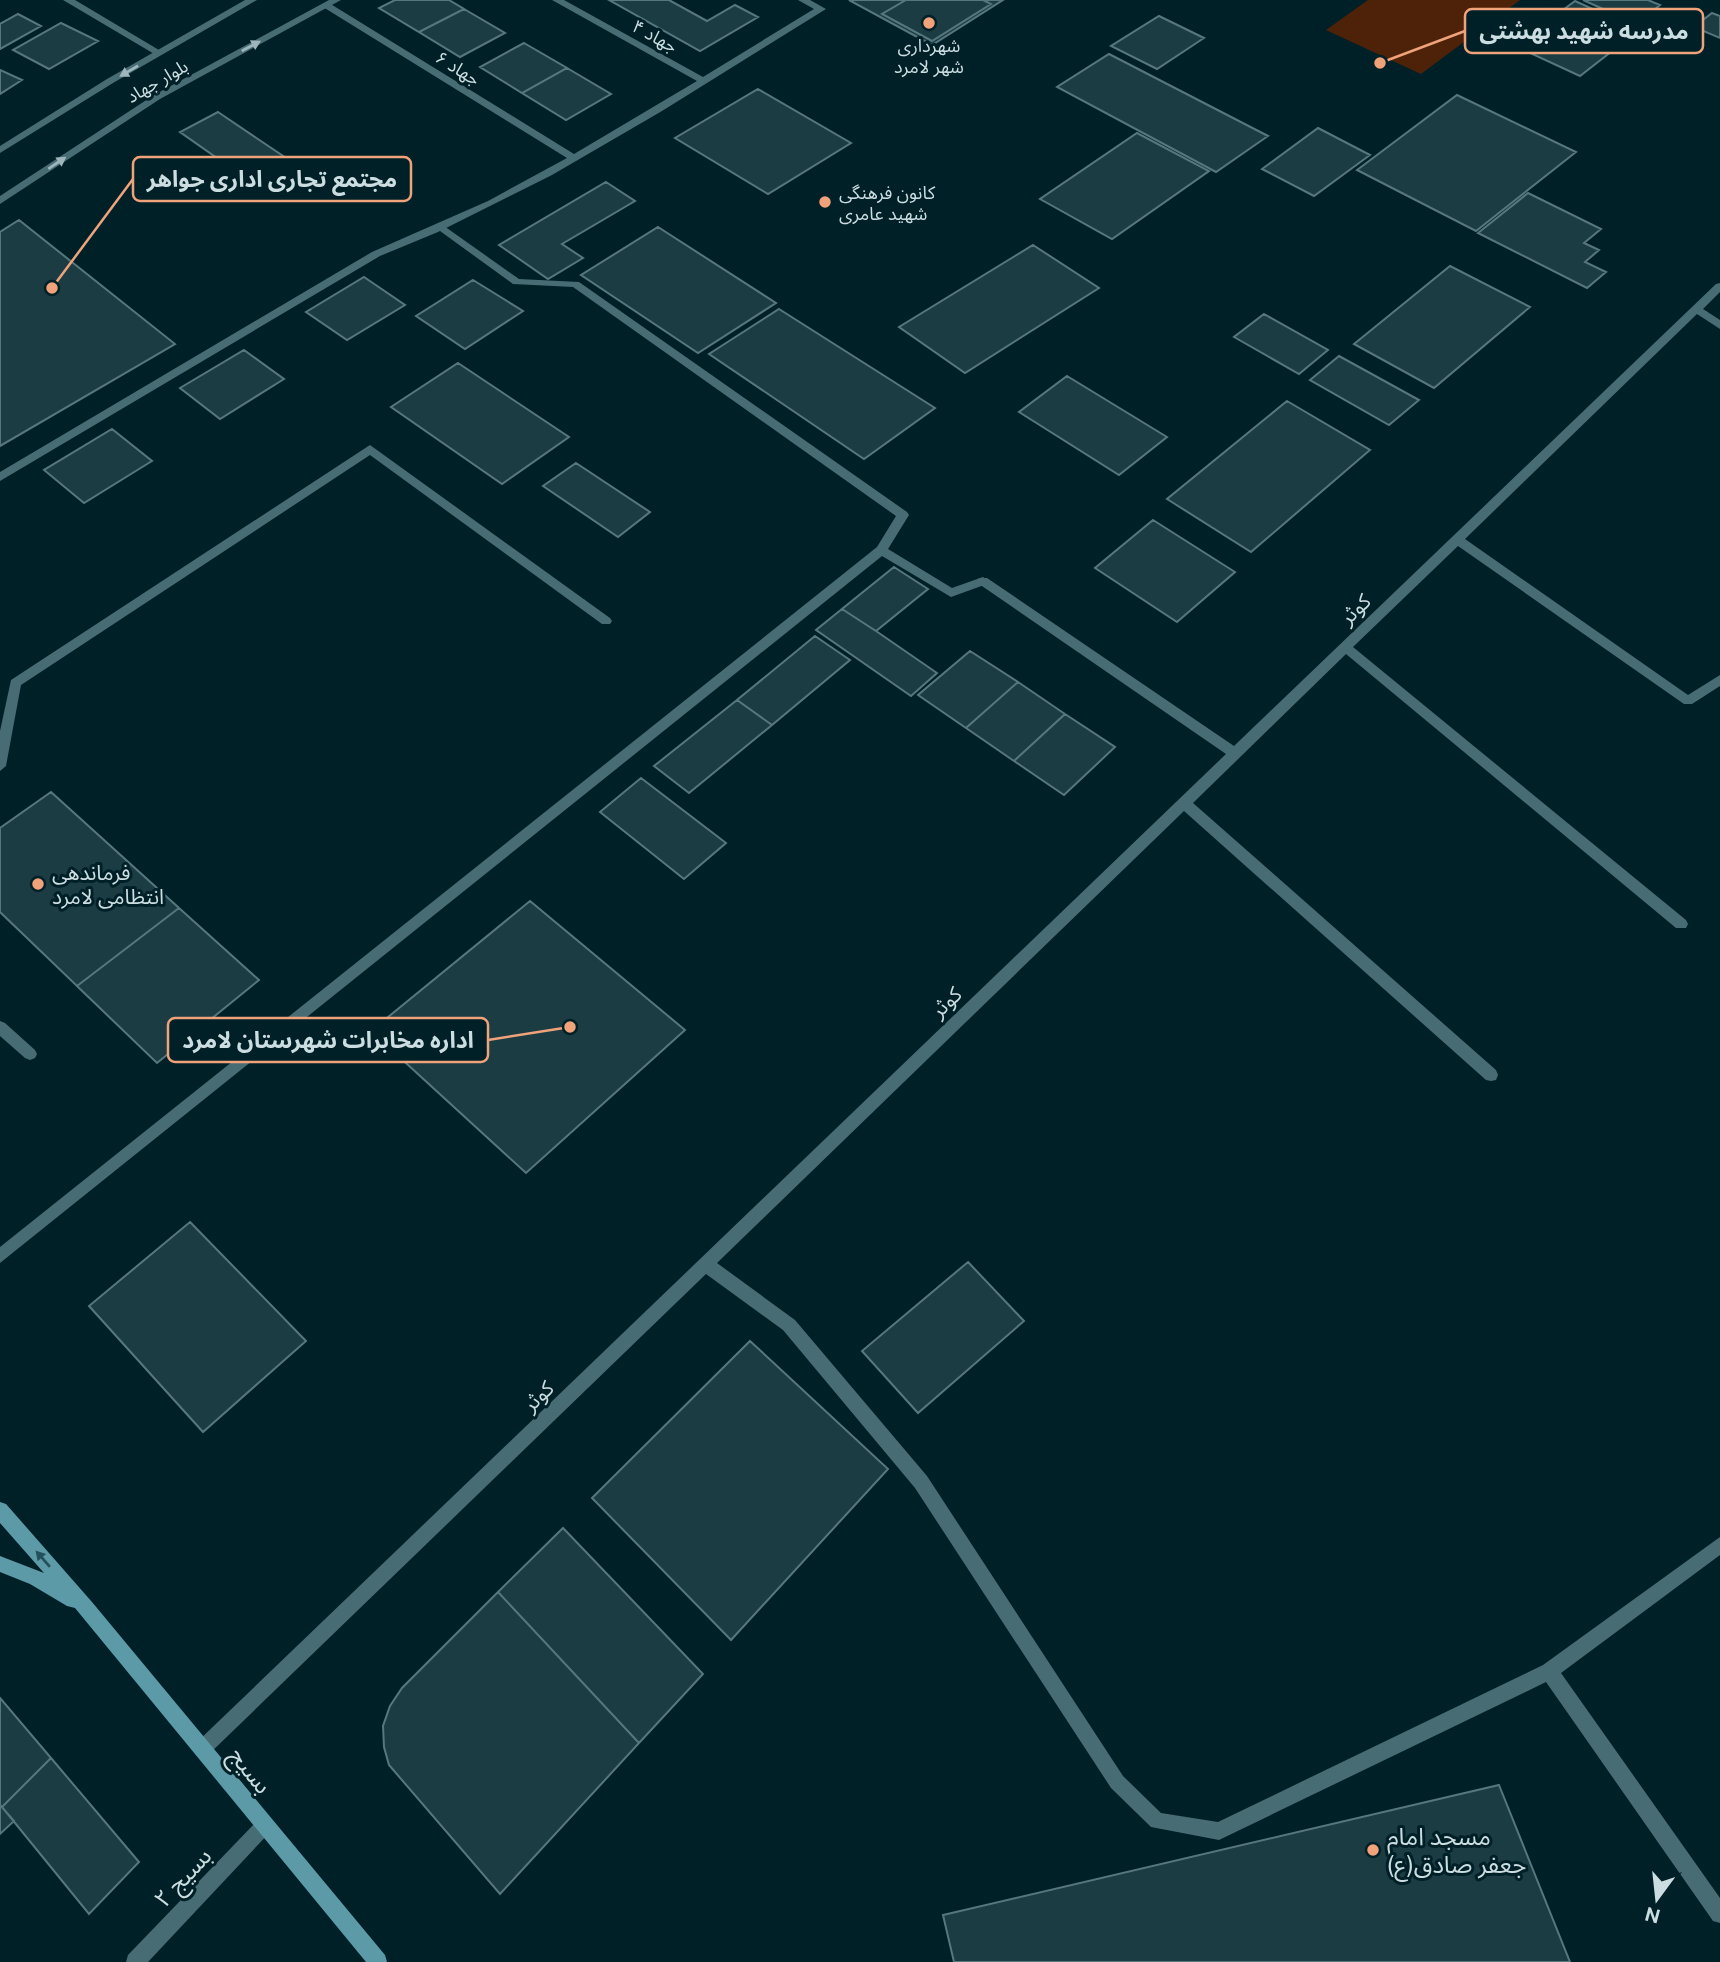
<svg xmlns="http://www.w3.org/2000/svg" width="1720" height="1962" font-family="'Public Sans','Noto Sans Arabic',sans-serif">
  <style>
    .green { fill: #4e2209 }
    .building { fill: #1b3c43; stroke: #55777f; stroke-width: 2 }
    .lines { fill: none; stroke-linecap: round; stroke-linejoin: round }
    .service { fill: #476c74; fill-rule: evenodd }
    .pedestrian { fill: #476c74; fill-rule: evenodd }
    .minor { fill: #476c74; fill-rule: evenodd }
    .tertiary { fill: #476c74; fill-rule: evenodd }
    .secondary { fill: #5d9aa8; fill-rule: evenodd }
    .oneway { fill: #9db5bb }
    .oneway2 { fill: #25515b }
    .poi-dot { fill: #f0a27a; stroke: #002027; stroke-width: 2.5 }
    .labels { text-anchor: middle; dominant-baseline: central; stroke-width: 6; stroke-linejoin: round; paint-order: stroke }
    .far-street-label { font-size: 18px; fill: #cbdde1; stroke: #002027 }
    .far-poi-label { font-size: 18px; fill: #cbdde1; stroke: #002027 }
    .street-label { font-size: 21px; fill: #cbdde1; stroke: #002027 }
    .poi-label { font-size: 21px; fill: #cbdde1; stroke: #002027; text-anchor: start }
    .near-street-label { font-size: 24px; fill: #cbdde1; stroke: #002027 }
    .near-poi-label { font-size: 24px; fill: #cbdde1; stroke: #002027; text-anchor: start }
    .leader { fill: none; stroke: #f0a27a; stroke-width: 2.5 }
    .callout-dot { fill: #f0a27a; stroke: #002027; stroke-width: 2.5 }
    .callout { fill: #002027; stroke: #f0a27a; stroke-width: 2.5 }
    .callout-label { font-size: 23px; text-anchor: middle; font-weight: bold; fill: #cbdde1 }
  </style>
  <rect width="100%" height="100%" fill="#002027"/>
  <path class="green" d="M1368,0H1520L1421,74L1326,30Z"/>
  <path class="building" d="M395,0H449L464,9L419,32L379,8Z
    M609,0H669L707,21L735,5L758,17L700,51Z
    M849,0H1003L932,45Z
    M906,0H983L991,4L932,41L882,14Z
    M1583,0H1648L1660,5L1637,24Z
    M1575,1L1639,30L1580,76L1515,46Z
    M464,9L505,33L460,57L419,32Z
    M1712,13L1720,16V38L1694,27Z
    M18,14L41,26L0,49V24Z
    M1159,16L1204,38L1157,69L1111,46Z
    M61,23L98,41L49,69L13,50Z
    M524,43L567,68L522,93L480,67Z
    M1109,54L1268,136L1216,172L1057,87Z
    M567,68L611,94L566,120L522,93Z
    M0,70L22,80L0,94Z
    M758,89L851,143L768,194L675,138Z
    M1457,95L1576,152L1476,231L1357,170Z
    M218,112L286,158L247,179L180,132Z
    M1318,128L1370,155L1314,196L1262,169Z
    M1137,133L1209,171L1112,239L1040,199Z
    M606,182L635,201L562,244L583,258L548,279L499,245Z
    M1528,193L1601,229L1584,243L1599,250L1585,262L1606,272L1587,288L1478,233Z
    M19,220L175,344L0,446V232Z
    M658,227L776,303L698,353L581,275Z
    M1033,245L1099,288L965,373L899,327Z
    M1450,266L1530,307L1434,388L1354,344Z
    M364,277L405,305L347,340L306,312Z
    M473,280L523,311L465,349L416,316Z
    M779,309L935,408L864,459L709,354Z
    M1264,314L1328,350L1299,374L1234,337Z
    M244,350L284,379L220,419L180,388Z
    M1339,356L1419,400L1389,425L1310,380Z
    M458,363L569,437L502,484L391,407Z
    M1067,376L1167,437L1119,475L1019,412Z
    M1287,401L1370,450L1251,552L1167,499Z
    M112,429L152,461L84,503L44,470Z
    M576,463L650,512L618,537L543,486Z
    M1153,520L1235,572L1177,622L1095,568Z
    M894,567L928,589L876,631L842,609Z
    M842,609L876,631L937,673L911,696L816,630Z
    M815,636L850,660L772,725L737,700Z
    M970,651L1018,682L966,728L918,695Z
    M1018,682L1065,714L1014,761L966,728Z
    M737,700L772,725L689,793L654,766Z
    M1065,714L1115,747L1064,795L1014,761Z
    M641,778L726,843L684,879L600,812Z
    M51,792L179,908L77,986L0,912V828Z
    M530,901L685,1030L526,1173L371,1031Z
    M179,908L259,980L157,1063L77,986Z
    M190,1222L306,1341L203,1432L89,1306Z
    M968,1262L1024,1321L918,1413L862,1351Z
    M750,1341L888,1469L731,1640L592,1498Z
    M563,1528L703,1674L639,1743L498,1592Z
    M498,1592L639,1743L500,1894L389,1765L384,1747L383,1726L390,1706L402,1688Z
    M0,1698L51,1758L2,1807L0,1805Z
    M51,1758L139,1862L89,1914L2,1807Z
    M1499,1785L1570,1962H954L943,1915Z
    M0,1805L14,1821L0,1834Z"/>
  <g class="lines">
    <path class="service" d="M370,445L610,618L612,621L610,624H602L370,455L21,685L6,766L0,771V731L11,680Z
      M0,1021L5,1023L35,1050L37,1054L35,1058L30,1060L25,1058L0,1036Z"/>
    <path class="pedestrian" d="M444,226L519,279L579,282L907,512L909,515L888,549L952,588L983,577L989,581L987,584L951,597L882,556L0,1263V1247L877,547L896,516L573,287L513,284L440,231V227Z"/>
    <path class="minor" d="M63,0H75L164,53L156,55Z
      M552,0H564L703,77L814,9L798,0H810L826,9L662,111L552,175L438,232L380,256L0,481V472L372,252L488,201L567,158L323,7V3H329L574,154L697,81Z
      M1720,283V292L1703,309L1720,320V329L1697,314L1465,539L1688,695L1720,675V686L1692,704H1684L1458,546L1353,647L1686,920L1688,924L1686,928H1676L1346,654L1193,803L1496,1070L1498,1075L1496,1080L1491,1081L1486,1080L1184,811L717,1263L795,1320L927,1476L1123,1776L1161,1813L1218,1822L1543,1665L1720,1537V1555L1561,1673L1720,1898V1923L1713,1921L1546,1682L1219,1840L1151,1827L1111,1788L915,1488L783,1330L706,1274L208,1755L202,1758L196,1755L193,1749L196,1743L1226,754L979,584L977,581L979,578H987L1234,746L1716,284Z
      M265,1816L271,1819L274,1825L271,1831L148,1962H126L128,1955L259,1819Z"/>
    <path class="tertiary" d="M245,0H257L113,83L0,153V146L107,79Z
      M329,0H341L160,99L0,204V196L154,95Z"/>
    <path class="secondary" d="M0,1502L6,1504L92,1602L385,1955L387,1962H366L75,1608L67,1606L30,1584L0,1572V1556L44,1573L0,1523Z"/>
  </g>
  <defs><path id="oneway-solid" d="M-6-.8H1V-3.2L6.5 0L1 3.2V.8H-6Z" transform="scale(1.75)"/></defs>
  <g class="oneway">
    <use href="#oneway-solid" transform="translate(251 46) rotate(-28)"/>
    <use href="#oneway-solid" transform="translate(129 71) rotate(150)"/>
    <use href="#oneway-solid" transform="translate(57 163) rotate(-34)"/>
  </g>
  <use class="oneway2" href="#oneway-solid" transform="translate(43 1559) rotate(-131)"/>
  <g class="poi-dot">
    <circle cx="929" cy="23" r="7"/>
    <circle cx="825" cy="202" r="7"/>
    <circle cx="38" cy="884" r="7"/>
    <circle cx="1373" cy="1850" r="7"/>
  </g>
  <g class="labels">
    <g class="far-street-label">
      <text transform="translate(655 36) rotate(29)">جهاد ۴</text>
      <text transform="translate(458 68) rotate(32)">جهاد ۶</text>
      <text transform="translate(157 81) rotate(-30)">بلوار جهاد</text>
    </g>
    <g class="far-poi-label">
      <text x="929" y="45">شهرداری<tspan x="929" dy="21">شهر لامرد</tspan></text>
      <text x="839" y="192" text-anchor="start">کانون فرهنگی<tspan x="839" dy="21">شهید عامری</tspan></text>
    </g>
    <g class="street-label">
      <text transform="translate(1355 609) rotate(-44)">کوثر</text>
      <text transform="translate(946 1002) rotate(-44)">کوثر</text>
      <text transform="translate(538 1396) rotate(-44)">کوثر</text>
    </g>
    <g class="poi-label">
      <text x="52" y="872">فرماندهی<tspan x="52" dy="24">انتظامی لامرد</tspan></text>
    </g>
    <g class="near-street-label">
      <text transform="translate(251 1770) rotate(51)">بسیج</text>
      <text transform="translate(182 1877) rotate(-47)">بسیج ۲</text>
    </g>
    <g class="near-poi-label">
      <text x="1387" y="1836">مسجد امام<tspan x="1387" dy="28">جعفر صادق(ع)</tspan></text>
    </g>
  </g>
  <path class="leader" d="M1380 63L1465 31M52 288L133 179M570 1027L488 1040"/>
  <g class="callout-dot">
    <circle cx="1380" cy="63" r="7"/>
    <circle cx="52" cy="288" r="7"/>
    <circle cx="570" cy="1027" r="7"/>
  </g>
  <g class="callout">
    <rect x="1465" y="9" width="238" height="44" rx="7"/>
    <rect x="133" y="157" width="278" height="44" rx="7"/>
    <rect x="168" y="1018" width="320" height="44" rx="7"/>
  </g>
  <g class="callout-label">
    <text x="1584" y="39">مدرسه شهید بهشتی</text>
    <text x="272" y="187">مجتمع تجاری اداری جواهر</text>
    <text x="328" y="1048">اداره مخابرات شهرستان لامرد</text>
  </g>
  <g transform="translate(1657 1899) rotate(195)" stroke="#002027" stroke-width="5" paint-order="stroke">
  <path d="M0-5L12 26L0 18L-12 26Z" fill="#cbdde1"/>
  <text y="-10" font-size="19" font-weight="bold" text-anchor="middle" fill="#cbdde1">N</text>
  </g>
</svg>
